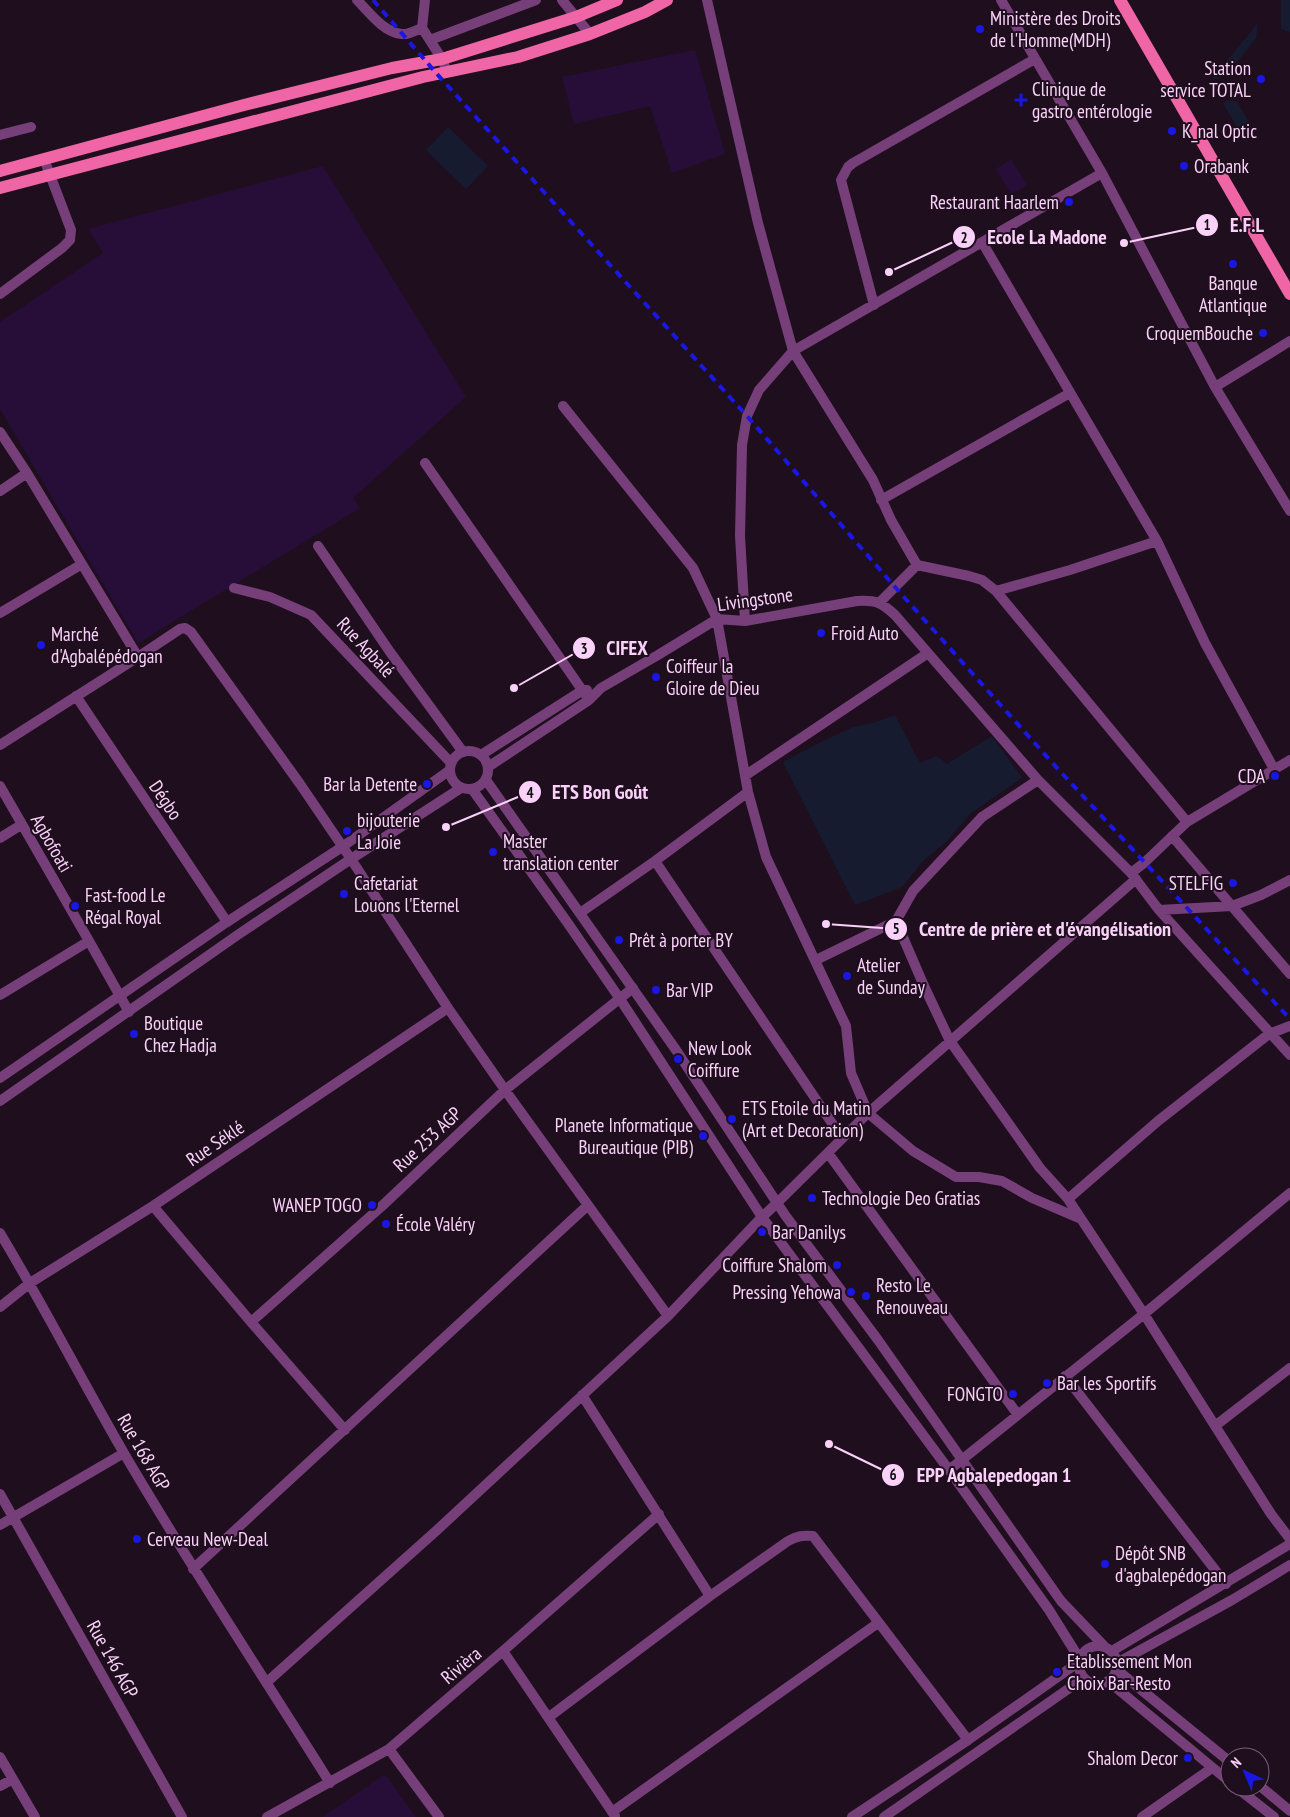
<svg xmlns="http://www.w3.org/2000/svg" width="1290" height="1817" font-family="'PT Sans Narrow',sans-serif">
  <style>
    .green { fill: #161b30 }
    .water { fill: #260e39 }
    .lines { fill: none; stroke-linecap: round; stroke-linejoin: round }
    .minor { stroke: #773f7a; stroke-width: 10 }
    .tertiary { stroke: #773f7a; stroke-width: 10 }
    .primary { stroke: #ef65a5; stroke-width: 12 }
    .rail { stroke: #1917e1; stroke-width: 4; stroke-dasharray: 8 6; stroke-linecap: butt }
    .poi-dot { fill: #1917e1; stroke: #1f0f1e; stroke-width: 2 }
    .labels { text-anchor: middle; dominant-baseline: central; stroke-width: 4; stroke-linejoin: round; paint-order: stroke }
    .poi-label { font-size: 19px; fill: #fad2f9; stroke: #1f0f1e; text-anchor: start }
    .street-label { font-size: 19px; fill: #fad2f9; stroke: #1f0f1e }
    .leader { fill: none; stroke: #fad2f9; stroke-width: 2 }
    .callout-dot { fill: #fad2f9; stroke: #1f0f1e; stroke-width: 2 }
    .mark-label { font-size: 15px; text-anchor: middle; font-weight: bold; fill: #111 }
    .callout-label { font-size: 20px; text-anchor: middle; font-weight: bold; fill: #fad2f9; stroke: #1f0f1e; stroke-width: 4; stroke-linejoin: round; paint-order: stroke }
  </style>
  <rect width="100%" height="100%" fill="#1f0f1e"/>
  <path class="green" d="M1281,0H1290V32L1281,29Z
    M1258,23L1256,38L1226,76L1211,80Z
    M1225,101H1234L1238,103L1249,123L1251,129L1246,143L1224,105Z
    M448,127L488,166L466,189L426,150Z
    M895,715L920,763L937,756L947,764L992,736L1022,778L971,813L946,842L924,860L902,887L855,905L783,762L819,743L853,727L873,723Z"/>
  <path class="water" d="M695,50L725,154L672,173L650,106L574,124L562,77Z
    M1011,159L1027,185L1011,194L996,169Z
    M323,166L466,397L353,498L360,508L138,643L0,409V322L103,253L88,229Z
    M382,1776L387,1777L416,1817H323Z"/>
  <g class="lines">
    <path class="minor" d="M357,0C369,12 384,33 402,34C408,35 416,30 422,28
      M425,0L422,28L442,59L447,72
      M562,0L590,34
      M707,0L758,223L793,351L873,480L891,520L917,565L969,576L982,580L996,591L1187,822
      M1001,0L1102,173L1215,387L1290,511
      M430,40L536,0
      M0,135L31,127
      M982,242L1157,541L1205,643L1274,769
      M0,294L62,248L70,240L71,230L44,159
      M874,305L841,180L848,167L853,163L1035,59
      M1215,387L1290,341
      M563,406L693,568L717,619L748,792L766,857L846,1026L851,1073L868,1113L913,1151L956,1177H979L1002,1181L1032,1198L1081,1219
      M0,432L27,473L138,657
      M425,463L589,700
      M0,491L27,473
      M881,500L1070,393
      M318,546L390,652L463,752
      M234,588L270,597L311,615L451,763
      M996,591L1070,570L1157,541
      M880,602L917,565
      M0,613L82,564
      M745,621L740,536L742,445L747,416L759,390L793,351L1102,173
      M76,696L227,922
      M0,745L138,657L180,629L185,628L191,632L300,784L351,859L448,1008L505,1090L668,1316
      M481,755L583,690H587
      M488,767L589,700L601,688L658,655L717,619L745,621L857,601C876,600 881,602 895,615L1038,780L1131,873L1159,910L1290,1055
      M746,775L928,653
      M0,786L89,941L129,1012
      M1172,836L1290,974
      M0,838L21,825
      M655,861L842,1138
      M1131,873L1144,863L1187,822L1290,760
      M1159,910L1232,906L1261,895L1290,880
      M580,913L655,861L748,792
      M896,921L924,986L950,1041L1040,1168L1068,1199L1144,1314L1271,1514L1290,1539
      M816,960L896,921L913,891L982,817L1038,780
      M0,995L89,941
      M828,1153L1018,1415
      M1068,1199L1158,1121L1269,1034L1290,1026
      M777,1203L868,1113L1136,879
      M153,1206L251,1322L345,1430
      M0,1233C44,1306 82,1381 125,1455C190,1566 261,1673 330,1783
      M0,1307L30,1283L153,1206L448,1008
      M251,1322L382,1206L505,1090L633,988
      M1065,1376L1226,1584
      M582,1395L710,1596
      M1215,1426L1290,1368
      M949,1470L1144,1314L1290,1193
      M0,1494L182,1817
      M0,1525L124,1453
      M193,1569L587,1206
      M503,1651L615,1816
      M267,1682L436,1531L668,1316L762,1217
      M549,1717L710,1596L788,1541C797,1536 803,1535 813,1536L968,1740
      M389,1749L439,1817
      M0,1757L35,1817
      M0,1786L13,1779
      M612,1812L878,1623
      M267,1817L389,1749L503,1651L659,1514
      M1142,1817L1212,1768"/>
    <path class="tertiary" d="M450 770a19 19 0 1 1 38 0a19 19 0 1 1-38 0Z
      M486,780L676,1050L785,1215L878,1340L1061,1601L1104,1646
      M472,789L567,922L620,999L762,1217L949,1470L1049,1610L1079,1658
      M0,1078L227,922L342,847L450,770
      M0,1101L239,934L351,859L461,788
      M762,1217L777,1203
      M1079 1665a19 19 0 1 1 38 0a19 19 0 1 1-38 0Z
      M1112,1651L1290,1544
      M1117,1663L1232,1600L1290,1565
      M1117,1670L1230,1762
      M1108,1681L1230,1782
      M1260,1786L1290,1811
      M1236,1787L1274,1817
      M852,1817L968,1740L1079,1662
      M884,1817L1084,1678"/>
    <path class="primary" d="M1120,0L1290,294
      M0,171L244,105L392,68L442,59L576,17L617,0
      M0,188L423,77L518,57L590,34L645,12L667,0"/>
    <path class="rail" d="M373,0L437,74L747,416L895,587L1057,768L1290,1019"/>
  </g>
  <g class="poi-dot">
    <circle cx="980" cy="29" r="5"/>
    <circle cx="1261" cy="79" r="5"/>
    <path d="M1018.5 92.5h5v5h5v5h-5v5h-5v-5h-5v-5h5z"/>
    <circle cx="1172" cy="131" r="5"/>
    <circle cx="1184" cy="166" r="5"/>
    <circle cx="1069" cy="202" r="5"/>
    <circle cx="1233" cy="264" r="5"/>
    <circle cx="1263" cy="333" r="5"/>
    <circle cx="821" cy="633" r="5"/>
    <circle cx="41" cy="645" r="5"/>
    <circle cx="656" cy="677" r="5"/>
    <circle cx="1275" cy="776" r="5"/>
    <circle cx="427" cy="784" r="5"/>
    <circle cx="347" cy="831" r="5"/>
    <circle cx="493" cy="852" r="5"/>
    <circle cx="1233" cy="883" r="5"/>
    <circle cx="344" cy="894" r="5"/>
    <circle cx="75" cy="906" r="5"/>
    <circle cx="619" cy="940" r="5"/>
    <circle cx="847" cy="976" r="5"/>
    <circle cx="656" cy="990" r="5"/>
    <circle cx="134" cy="1034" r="5"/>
    <circle cx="678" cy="1059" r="5"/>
    <circle cx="732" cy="1119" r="5"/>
    <circle cx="703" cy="1136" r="5"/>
    <circle cx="812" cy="1198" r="5"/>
    <circle cx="372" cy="1205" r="5"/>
    <circle cx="386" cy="1224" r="5"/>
    <circle cx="762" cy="1232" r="5"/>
    <circle cx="837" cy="1265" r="5"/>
    <circle cx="851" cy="1292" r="5"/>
    <circle cx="866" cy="1296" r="5"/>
    <circle cx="1047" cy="1383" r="5"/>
    <circle cx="1013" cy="1394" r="5"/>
    <circle cx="137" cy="1539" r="5"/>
    <circle cx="1105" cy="1564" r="5"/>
    <circle cx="1057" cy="1672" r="5"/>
    <circle cx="1188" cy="1758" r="5"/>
  </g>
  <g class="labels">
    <g class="poi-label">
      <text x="990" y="18">Ministère des Droits<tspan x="990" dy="22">de l'Homme(MDH)</tspan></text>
      <text x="1251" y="68" text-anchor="end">Station<tspan x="1251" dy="22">service TOTAL</tspan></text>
      <text x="1032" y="89">Clinique de<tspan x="1032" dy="22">gastro entérologie</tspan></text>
      <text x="1182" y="131">K_nal Optic</text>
      <text x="1194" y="166">Orabank</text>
      <text x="1059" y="202" text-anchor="end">Restaurant Haarlem</text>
      <text x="1233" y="283" text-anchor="middle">Banque<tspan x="1233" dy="22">Atlantique</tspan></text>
      <text x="1253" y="333" text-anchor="end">CroquemBouche</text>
      <text x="831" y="633">Froid Auto</text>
      <text x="51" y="634">Marché<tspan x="51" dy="22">d'Agbalépédogan</tspan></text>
      <text x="666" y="666">Coiffeur la<tspan x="666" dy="22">Gloire de Dieu</tspan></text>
      <text x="1265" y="776" text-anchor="end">CDA</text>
      <text x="417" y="784" text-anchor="end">Bar la Detente</text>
      <text x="357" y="820">bijouterie<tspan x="357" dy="22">La Joie</tspan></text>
      <text x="503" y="841">Master<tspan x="503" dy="22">translation center</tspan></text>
      <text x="354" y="883">Cafetariat<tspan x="354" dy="22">Louons l'Eternel</tspan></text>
      <text x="1223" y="883" text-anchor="end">STELFIG</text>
      <text x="85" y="895">Fast-food Le<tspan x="85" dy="22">Régal Royal</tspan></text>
      <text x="629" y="940">Prêt à porter BY</text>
      <text x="857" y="965">Atelier<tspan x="857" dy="22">de Sunday</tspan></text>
      <text x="666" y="990">Bar VIP</text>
      <text x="144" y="1023">Boutique<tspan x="144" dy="22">Chez Hadja</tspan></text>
      <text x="688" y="1048">New Look<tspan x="688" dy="22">Coiffure</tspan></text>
      <text x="742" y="1108">ETS Etoile du Matin<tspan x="742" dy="22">(Art et Decoration)</tspan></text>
      <text x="693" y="1125" text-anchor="end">Planete Informatique<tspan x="693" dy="22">Bureautique (PIB)</tspan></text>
      <text x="822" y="1198">Technologie Deo Gratias</text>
      <text x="362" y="1205" text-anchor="end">WANEP TOGO</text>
      <text x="396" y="1224">École Valéry</text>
      <text x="772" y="1232">Bar Danilys</text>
      <text x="827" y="1265" text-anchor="end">Coiffure Shalom</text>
      <text x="876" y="1285">Resto Le<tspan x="876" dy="22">Renouveau</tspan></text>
      <text x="841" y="1292" text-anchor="end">Pressing Yehowa</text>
      <text x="1057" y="1383">Bar les Sportifs</text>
      <text x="1003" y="1394" text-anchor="end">FONGTO</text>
      <text x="147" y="1539">Cerveau New-Deal</text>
      <text x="1115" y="1553">Dépôt SNB<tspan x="1115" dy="22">d'agbalepédogan</tspan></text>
      <text x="1067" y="1661">Etablissement Mon<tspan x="1067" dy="22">Choix Bar-Resto</tspan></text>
      <text x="1178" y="1758" text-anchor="end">Shalom Decor</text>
    </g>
    <g class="street-label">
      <text transform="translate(755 599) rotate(-8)">Livingstone</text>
      <text transform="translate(366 647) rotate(47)">Rue Agbalé</text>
      <text transform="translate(166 800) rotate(56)">Dégbo</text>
      <text transform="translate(52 843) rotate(60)">Agbofoati</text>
      <text transform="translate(427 1139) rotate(-43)">Rue 253 AGP</text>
      <text transform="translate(215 1143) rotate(-34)">Rue Séklé</text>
      <text transform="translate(144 1452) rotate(60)">Rue 168 AGP</text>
      <text transform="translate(113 1659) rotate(61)">Rue 146 AGP</text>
      <text transform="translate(461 1665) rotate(-40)">Rivièra</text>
    </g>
  </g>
  <path class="leader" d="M1124 243L1207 225M889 272L964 237M514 688L584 648M446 827L530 792M826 924L896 929M829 1444L893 1475"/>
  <g class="callout-dot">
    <circle cx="1124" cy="243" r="5"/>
    <circle cx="889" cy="272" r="5"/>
    <circle cx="514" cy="688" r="5"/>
    <circle cx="446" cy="827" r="5"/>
    <circle cx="826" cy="924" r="5"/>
    <circle cx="829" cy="1444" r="5"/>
    <circle cx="1207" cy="225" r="12"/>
    <circle cx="964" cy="237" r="12"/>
    <circle cx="584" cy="648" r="12"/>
    <circle cx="530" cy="792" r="12"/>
    <circle cx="896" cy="929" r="12"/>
    <circle cx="893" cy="1475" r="12"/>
  </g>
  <g class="mark-label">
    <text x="1207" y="230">1</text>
    <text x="964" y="243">2</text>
    <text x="584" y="654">3</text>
    <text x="530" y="798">4</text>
    <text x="896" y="934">5</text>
    <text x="893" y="1480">6</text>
  </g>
  <g class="callout-label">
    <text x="1247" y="232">E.F.L</text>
    <text x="1047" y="244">Ecole La Madone</text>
    <text x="627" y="655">CIFEX</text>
    <text x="600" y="799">ETS Bon Goût</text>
    <text x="1045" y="936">Centre de prière et d'évangélisation</text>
    <text x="994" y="1482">EPP Agbalepedogan 1</text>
  </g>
  <g transform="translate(1245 1772) rotate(316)"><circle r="24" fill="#1f0f1e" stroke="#775d76"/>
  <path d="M0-4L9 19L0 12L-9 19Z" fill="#1917e1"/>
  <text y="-8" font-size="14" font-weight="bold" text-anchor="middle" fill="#fad2f9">N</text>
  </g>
</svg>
